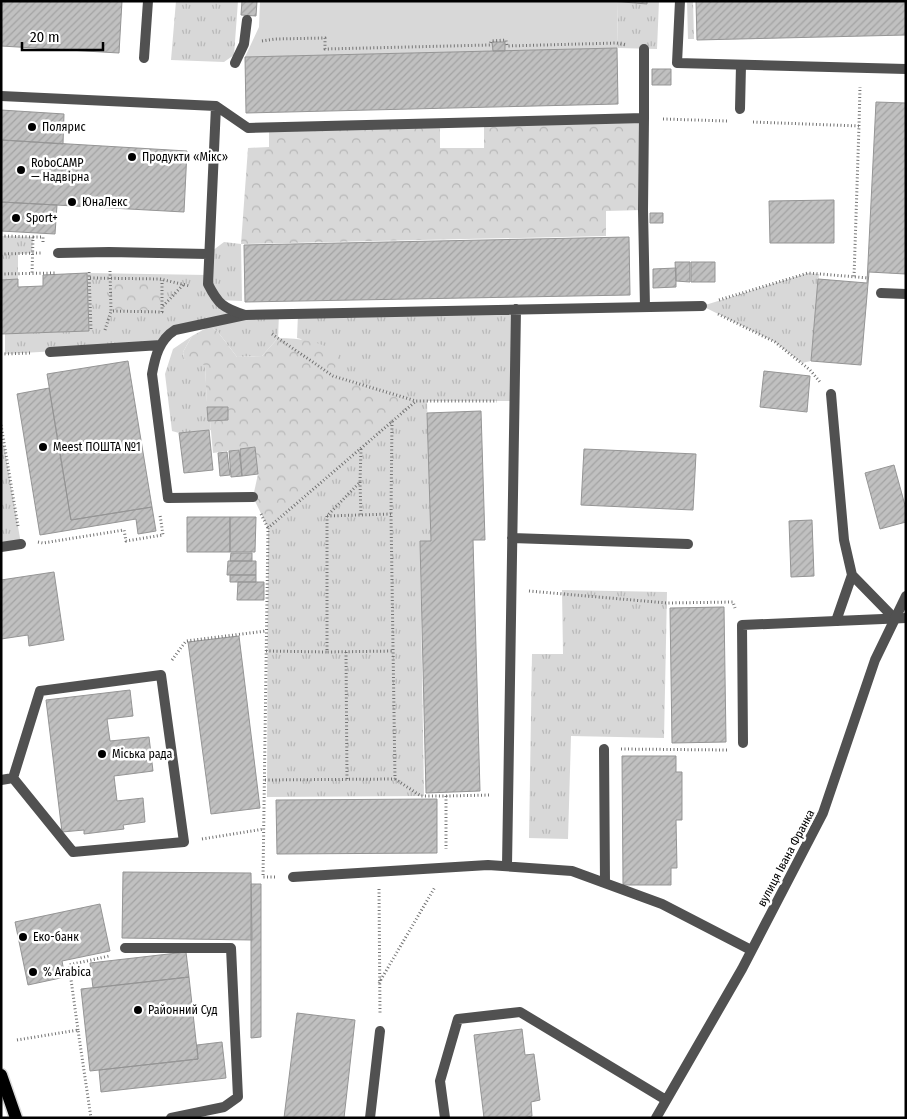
<svg xmlns="http://www.w3.org/2000/svg" width="907" height="1119" font-family="'Fira Sans Condensed',sans-serif">
  <style>
    .grass { fill: url(#grass-tufts) }
    .forest { fill: url(#forest-crowns) }
    .garden { fill: #d8d8d8 }
    .building { fill: url(#building-hatch); stroke: #959595 }
    .lines { fill: none; stroke-linecap: round; stroke-linejoin: round }
    .primary-casing { stroke: #dbdbdb; stroke-width: 15 }
    .path { stroke: #737373; stroke-width: 3; stroke-dasharray: 1 2.5; stroke-linecap: butt }
    .service { stroke: #515151; stroke-width: 10 }
    .minor { stroke: #515151; stroke-width: 10 }
    .primary { stroke: #000; stroke-width: 12 }
    .poi-dot { fill: #000; stroke: #fff; stroke-width: 2 }
    .labels { text-anchor: middle; dominant-baseline: central; stroke-width: 5; stroke-linejoin: round; paint-order: stroke }
    .poi-label { font-size: 12px; fill: #000; stroke: #fff; text-anchor: start }
    .street-label { font-size: 12px; fill: #000; stroke: #fff }
  </style>
  <defs>
    <pattern id="grass-tufts" width="24" height="20" patternUnits="userSpaceOnUse" patternTransform="scale(1.25)"><rect width="24" height="20" fill="#d8d8d8"/><path d="M3 7l-1-3M5 7V3M7 7l1-3M15 17l-1-3M17 17v-4M19 17l1-3" fill="none" stroke="#b8b8b8"/></pattern>
    <pattern id="forest-crowns" width="20" height="18" patternUnits="userSpaceOnUse" patternTransform="scale(1.25)"><rect width="20" height="18" fill="#d8d8d8"/><path d="M2 6a3 3 0 1 1 6 0M12 15a3 3 0 1 1 6 0" fill="none" stroke="#b8b8b8"/></pattern>
    <pattern id="building-hatch" width="6" height="6" patternUnits="userSpaceOnUse" patternTransform="scale(1.25)"><rect width="6" height="6" fill="#c0c0c0"/><path d="M-1 1l2-2M0 6l6-6M5 7l2-2" fill="none" stroke="#a3a3a3"/></pattern>
  </defs>
  <rect width="100%" height="100%" fill="#fff"/>
  <path class="grass" d="M176,1H238L234,55L224,62L171,60Z
    M647,1H659L657,49L617,48L618,2L647,4Z
    M687,1H693L694,39H688Z
    M1,236L33,237L32,253L18,254V279L1,280Z
    M224,242L241,244L242,301L217,300L228,310L279,314L278,338L262,356L237,357L218,332L210,326L175,330L161,345L5,354V334L89,331L87,273L207,275L208,254Z
    M808,273L819,274L811,361L802,363L775,342L702,306Z
    M516,309L514,401H427L431,541L420,542L424,796L267,797L268,528L416,401L333,376L301,339L297,338L298,314Z
    M192,336L183,352L184,359L205,365L208,421H210L211,430L179,433L172,431L165,374L173,349Z
    M1,445H4L21,544L1,547Z
    M562,590L667,592L664,738L571,736L568,839L529,838L532,654H563Z"/>
  <path class="forest" d="M644,118L643,210L606,211V236L241,244L248,148L269,147V127L440,122V148H484V122Z
    M112,279H160L161,311L113,310Z
    M210,326L218,332L237,357L262,356L278,338C300,338 321,341 339,354L333,376L416,401L268,528L253,497L258,474L255,447L213,453L210,421L228,420L227,407H207L205,365L191,364L184,359L183,352L192,336Z"/>
  <path class="garden" d="M260,1L618,2L617,48L245,57L259,27Z"/>
  <path class="building" d="M1,1H122L119,53L1,46Z
    M242,1H257L256,16L241,15Z
    M611,1H647V4Z
    M696,1H906V35L697,40Z
    M492,42H505V51H493Z
    M617,48L618,104L246,113L245,57Z
    M652,69H671V85H652Z
    M876,102L906,103V274L869,272L861,365L811,361L818,279L867,283Z
    M1,110L64,114L63,144L2,140L1,146Z
    M2,140L187,151L184,212L1,202Z
    M834,200V243H770L769,201Z
    M1,202L57,205L55,234L1,231Z
    M650,213H663V223H650Z
    M629,237L630,295L245,302L244,245Z
    M675,262H690V282L676,281Z
    M691,262H715V282H691Z
    M676,268V287L653,288V269Z
    M87,273L89,331L1,334V280L18,279V287L43,286V275Z
    M128,361L152,507L71,520L47,374Z
    M764,371L810,376L807,412L760,407Z
    M49,388L71,520L152,507L156,531L138,534L136,519L40,535L17,394Z
    M207,407H228V420L208,421Z
    M481,411L485,540H473L480,791L426,793L420,541H431L427,413Z
    M209,430L213,470L184,473L179,433Z
    M255,447L258,474L242,476L240,449Z
    M584,449L696,454L693,510L581,505Z
    M239,450L242,476L231,477L229,451Z
    M227,452L230,475L220,476L218,453Z
    M894,465L906,509V522L880,529L865,473Z
    M187,517H230V552H187Z
    M230,517H256L255,552H230Z
    M812,520L814,576L791,577L789,521Z
    M231,553H252V561H230Z
    M228,561H256V575H227Z
    M54,572L64,640L29,646L28,635L1,639V580Z
    M230,575H256V582H230Z
    M238,582H264V600H237Z
    M724,607L726,742L672,743L670,608Z
    M239,636L260,808L211,814L188,642Z
    M130,690L133,716L107,719L110,741L149,737L153,771L114,776L117,801L143,798L145,822L123,825L124,829L84,834V830L62,832L46,700Z
    M622,756H676V772H682V820H676L677,868H671V885H623Z
    M437,799V853L277,854L276,800Z
    M123,872L251,873L252,940L122,938Z
    M251,884H261V1037L251,1038Z
    M100,904L110,951L62,961L65,977L28,985L15,922Z
    M186,952L189,977L93,988L90,963Z
    M189,977L198,1059L90,1071L81,989Z
    M297,1013L355,1020L344,1118H284Z
    M522,1029L525,1055L534,1054L540,1100L531,1102L532,1116L524,1118H484L474,1035Z
    M222,1042L226,1078L101,1092L99,1070L198,1059L197,1045Z"/>
  <g class="lines">
    <g class="primary-casing">
      <path id="primary" d="M1,1075L16,1118"/>
    </g>
    <path class="path" d="M262,41L275,39L325,38V49L490,45L491,41L506,40L507,46L617,43L626,45
      M663,119L727,121
      M753,122L859,126L854,277
      M859,126L860,87
      M1,236L33,237L32,274
      M33,237H43V242
      M1,254L41,253
      M110,271L111,311L162,312V280
      M89,272L91,330
      M1,274L56,273
      M90,278L160,279L190,286
      M719,300L808,273L869,278
      M163,306L184,284
      M718,314L775,342L810,370L820,382
      M105,330L111,311
      M272,334L333,376L416,401H497
      M1,354L32,353
      M1,425L18,526
      M361,449L360,482L327,516V652L394,651
      M360,482L361,515
      M261,514L268,528
      M327,516L391,514
      M38,542L43,543L124,530L126,541L163,535L160,515
      M529,591L667,603L733,602L735,608
      M266,651L327,652
      M346,652L347,780
      M172,660L186,641L266,631
      M621,749L727,750
      M395,779L421,796H446V849
      M265,780L395,779L391,514L392,421
      M446,796L491,795
      M202,839L264,829
      M275,877H263L268,528L416,401
      M379,889L380,1013
      M379,983L435,887
      M78,1030L69,965L109,956
      M17,1040L78,1030L91,1118"/>
    <path class="service" d="M144,58L148,1
      M235,63L244,44L247,20
      M740,109L741,65
      M245,315L175,330C159,340 155,357 152,374L168,498L253,497
      M50,352L161,345
      M831,394L844,540L852,575L895,619
      M1,547L21,544
      M852,575L836,621L906,618
      M161,675L184,842L73,852L13,778L40,691Z
      M1,780L13,778
      M125,948H231L238,1097L224,1107L171,1118"/>
    <path class="minor" d="M680,1L677,63L906,69
      M1,96L216,106L248,128L644,118V49
      M216,106L208,284C218,304 223,308 245,315L702,306
      M644,118L643,210L645,307
      M58,253L109,252L208,254
      M881,293L906,294
      M512,538L688,544
      M743,743L742,625L836,621
      M604,749L605,883
      M507,866L516,309
      M293,877L488,865L572,871L662,904L751,950
      M370,1118L380,1031
      M445,1118L440,1081L458,1019L520,1012L666,1100
      M656,1118L742,969L823,813L875,660L906,596"/>
    <use href="#primary" class="primary"/>
  </g>
  <g class="poi-dot">
    <circle cx="32" cy="127" r="5"/>
    <circle cx="132" cy="157" r="5"/>
    <circle cx="21" cy="170" r="5"/>
    <circle cx="72" cy="202" r="5"/>
    <circle cx="16" cy="218" r="5"/>
    <circle cx="43" cy="447" r="5"/>
    <circle cx="102" cy="754" r="5"/>
    <circle cx="23" cy="937" r="5"/>
    <circle cx="33" cy="972" r="5"/>
    <circle cx="138" cy="1010" r="5"/>
  </g>
  <g class="labels">
    <g class="poi-label">
      <text x="42" y="127">Полярис</text>
      <text x="142" y="157">Продукти «Мікс»</text>
      <text x="31" y="163">RoboCAMP<tspan x="31" dy="14">— Надвірна</tspan></text>
      <text x="82" y="202">ЮнаЛекс</text>
      <text x="26" y="218">Sport+</text>
      <text x="53" y="447">Meest ПОШТА №1</text>
      <text x="112" y="754">Міська рада</text>
      <text x="33" y="937">Еко-банк</text>
      <text x="43" y="972">% Arabica</text>
      <text x="148" y="1010">Районний Суд</text>
    </g>
    <g class="street-label">
      <text transform="translate(786 858) rotate(-62)">вулиця Івана Франка</text>
    </g>
  </g>
  <rect width="907" height="1119" fill="none" stroke="#000000" stroke-width="5"/>
  <path d="M22 42v8h81v-8" fill="none" stroke="#000000" stroke-width="2.5"/>
  <text x="30" y="42" font-size="15" fill="#000000" stroke="#ffffff" stroke-width="4" paint-order="stroke">20 m</text>
</svg>
